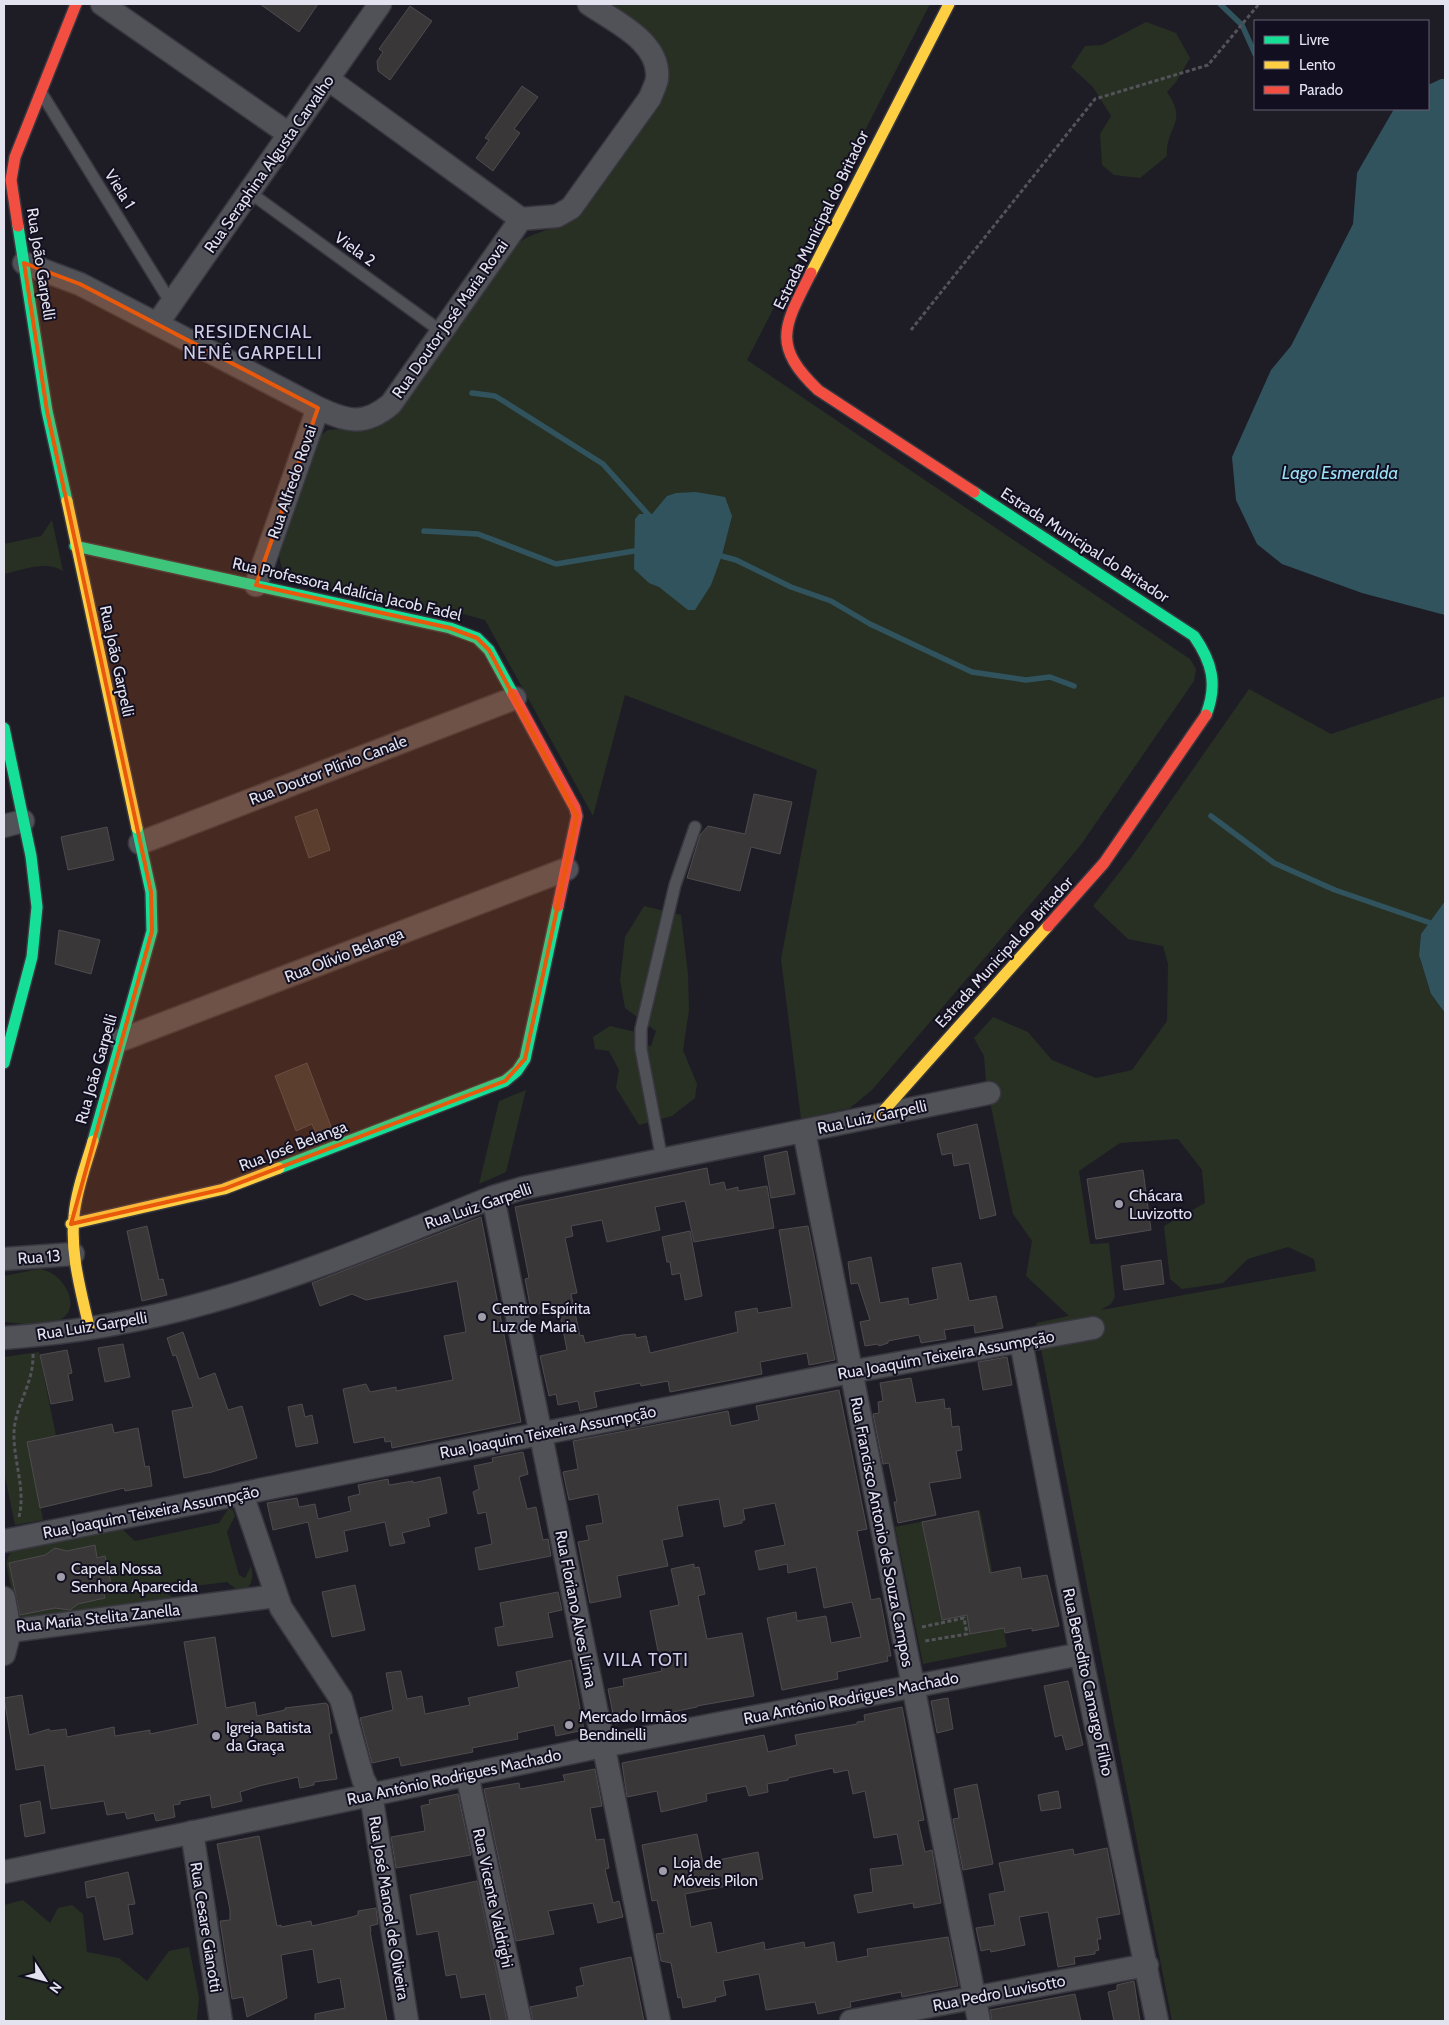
<svg xmlns="http://www.w3.org/2000/svg" width="1449" height="2025" font-family="Cabin,sans-serif">
  <style>
    .green { fill: #273023; fill-rule: evenodd }
    .water { fill: #31535e }
    .lines { fill: none; stroke-linecap: round; stroke-linejoin: round }
    .stream { stroke: #31535e; stroke-width: 5.5 }
    .building { fill: #3a3739; stroke: #4f4b4e }
    .lane-casing { stroke: #38373f; stroke-width: 14 }
    .street-casing { stroke: #38373f; stroke-width: 25 }
    .fast-casing { stroke: #38373f; stroke-width: 14 }
    .slow-casing { stroke: #38373f; stroke-width: 14 }
    .jam-casing { stroke: #38373f; stroke-width: 14 }
    .path { stroke: #54535a; stroke-width: 3; stroke-dasharray: 4 2.5; stroke-linecap: butt }
    .lane { stroke: #515158; stroke-width: 11 }
    .street { stroke: #515158; stroke-width: 22 }
    .fast { stroke: #16e098; stroke-width: 11 }
    .slow { stroke: #ffcf43; stroke-width: 11 }
    .jam { stroke: #f24e42; stroke-width: 11 }
    .marked { fill: #e8590c; fill-opacity: 0.2; stroke: #e8590c; stroke-width: 4; stroke-linejoin: round }
    .poi-dot { fill: #9e9da9; stroke: #120f20; stroke-width: 2 }
    .labels { text-anchor: middle; dominant-baseline: central; stroke-width: 4; stroke-linejoin: round; paint-order: stroke }
    .street-label { font-size: 16px; fill: #e3e2ef; stroke: #120f20 }
    .poi-label { font-size: 16px; fill: #e3e2ef; stroke: #120f20; text-anchor: start }
    .neighbourhood-label { font-size: 18px; letter-spacing: 1px; fill: #cfcee6; stroke: #120f20 }
    .water-label { font-size: 18px; font-style: italic; fill: #9ae0f7; stroke: #120f20 }
  </style>
  <rect width="100%" height="100%" fill="#1e1d26"/>
  <path class="green" d="M606,4H930L747,360L1190,659L1196,669L1194,681L1080,846L872,1090L850,1108L801,1119L781,959L817,770L625,695L593,816L485,620L427,604L424,610L292,580C282,572 279,563 279,550L320,436L328,430L362,427L401,408L516,245C534,229 562,230 580,215L664,59L657,41Z
    M1146,22L1176,33L1190,58L1176,82L1167,92C1189,123 1165,127 1167,156L1140,178L1114,175L1102,165L1100,134L1111,116L1093,87L1071,67L1085,46L1102,45Z
    M52,520L63,571C46,560 23,570 4,574V544L41,536Z
    M1249,689L1331,734L1445,696V901L1421,934L1419,955L1431,994L1445,1013V2021H1172L1036,1323L1073,1315L1069,1316L1026,1276L1032,1241L1013,1214L986,1082L984,1056L974,1038L993,1017L1028,1032L1052,1060L1096,1078L1132,1070L1167,1021L1168,964L1163,946L1128,939L1093,906L1133,855ZM1178,1139L1202,1170L1205,1203L1164,1226L1170,1279L1182,1289L1223,1283L1248,1259L1288,1247L1314,1259L1316,1271L1101,1310L1111,1304L1115,1297L1109,1243L1090,1244L1079,1171L1120,1143Z
    M644,906L681,915L688,974L689,1010L683,1050L697,1084L695,1098L672,1116L639,1125L616,1088L619,1070L609,1051L595,1049L593,1037L610,1026L636,1032L641,1044L651,1046L656,1031L625,1008L620,980L625,937Z
    M526,1090L506,1172L479,1184L499,1101Z
    M39,1269C63,1271 85,1309 58,1321C42,1328 20,1323 4,1322V1276Z
    M39,1352L56,1436L28,1442L43,1520L15,1525L4,1472V1357Z
    M228,1509L233,1510L235,1516L227,1532L239,1575L245,1578L251,1566C254,1578 252,1585 242,1594L227,1582L169,1589L167,1593L178,1601L22,1621L17,1617L6,1563L12,1548L121,1528L135,1541L219,1523Z
    M980,1510L1007,1647L923,1664L895,1527Z
    M23,1900L50,1923L58,1908L72,1905L83,1914L87,1952L119,1958L147,1981L169,1951L189,1947L199,1998L197,2019L196,2021H4V1905Z"/>
  <path class="water" d="M1441,79H1445V615L1362,593L1282,564L1257,544L1236,500L1232,457L1271,370L1291,346L1353,224L1357,173L1394,109H1428V85Z
    M696,492L725,497L732,516L722,555L711,585L695,610H688L659,587L649,583L634,569L635,519L639,514H652L667,496L676,493Z
    M1445,901V1013L1431,994L1419,955L1421,934Z"/>
  <g class="lines">
    <path class="stream" d="M1220,4L1242,25L1255,54
      M472,393L495,396L505,402L603,464L653,520
      M424,531L478,534L556,564L640,550
      M714,554L736,560L791,587L831,601L870,624L972,672L1026,680L1050,677L1074,686
      M1211,816L1274,863L1335,890L1445,928"/>
  </g>
  <path class="building" d="M260,4H318L299,32Z
    M410,6L432,21L390,80L378,71L377,61L383,52L379,49Z
    M522,86L538,97L514,129L520,133L493,171L476,158L489,140L485,138Z
    M754,794L792,802L780,854L751,847L740,891L687,878L700,835L708,826L745,834Z
    M317,809L330,850L309,858L295,817Z
    M107,827L114,860L68,870L61,837Z
    M59,930L100,940L91,974L55,964Z
    M307,1063L332,1129L317,1136L312,1124L296,1131L275,1076Z
    M977,1124L996,1215L980,1219L969,1163L954,1166L952,1153L942,1155L937,1134Z
    M787,1151L795,1194L771,1198L764,1156Z
    M707,1168L710,1185L724,1182L726,1190L738,1187V1191L767,1186L774,1228L694,1242L685,1201L655,1207L660,1230L607,1242L602,1220L571,1226L573,1236L565,1238L577,1293L571,1294L580,1336L583,1335L585,1343L623,1335L635,1334L636,1338L646,1336L650,1353L738,1332L735,1312L757,1308L758,1313L792,1307L779,1230L808,1226L835,1360L809,1365L807,1353L760,1362L762,1374L670,1392L668,1381L641,1386L640,1383L594,1392L597,1407L580,1411L578,1401L558,1405L556,1394L549,1396L540,1356L567,1350L560,1315L553,1316L551,1311L532,1315L525,1279L529,1278L515,1207Z
    M1143,1170L1151,1230L1096,1239L1087,1179Z
    M481,1217L521,1422L392,1448L391,1441L385,1442L384,1437L354,1443L343,1389L366,1384L370,1392L396,1387V1391L453,1380L444,1336L466,1332L457,1281L366,1300L352,1294L320,1306L312,1283Z
    M147,1226L159,1280L163,1279L167,1295L142,1301L127,1231Z
    M690,1231L702,1296L685,1300L680,1273L672,1275L670,1262H667L662,1237Z
    M871,1257L880,1303L908,1298L909,1305L938,1299L932,1268L961,1263L969,1301L996,1296L1003,1328L975,1333L974,1325L944,1330L946,1339L921,1343L919,1335L888,1341V1343L879,1346L878,1344L865,1346L860,1322L870,1320L858,1283L851,1284L848,1262Z
    M1161,1260L1164,1284L1124,1290L1121,1266Z
    M183,1332L199,1379L215,1373L228,1410L242,1406L257,1458L212,1472L184,1478L172,1411L193,1407L176,1355L173,1356L167,1338Z
    M123,1344L130,1377L105,1382L98,1348Z
    M67,1350L72,1373L68,1374L73,1400L51,1404L40,1355Z
    M1007,1357L1012,1385L983,1390L978,1362Z
    M911,1378L916,1403L944,1399L945,1409L950,1408L952,1427L959,1426L962,1450L956,1451L961,1478L929,1483L936,1515L898,1523L894,1502H897L889,1463L883,1464L873,1414L879,1413L878,1402L883,1401L880,1383Z
    M839,1390L867,1529L857,1531L871,1600L880,1598L891,1656H887L888,1661L837,1672L838,1679L782,1690L767,1618L796,1612L797,1621L826,1616L831,1643L861,1637L852,1602L824,1608L816,1567L788,1573L787,1564L759,1570L755,1551L785,1545L775,1503L743,1509L745,1520H742V1523L724,1527L719,1499L677,1506L683,1536L662,1540L668,1566L617,1576L621,1597L590,1603L578,1542L589,1540L586,1526L603,1523L598,1494L569,1500L563,1472L578,1469L573,1441L728,1411L731,1426L759,1420L756,1406Z
    M302,1404L305,1417L312,1415L318,1443L296,1447L288,1407Z
    M112,1424L114,1433L138,1428L145,1467L149,1466L152,1486L125,1491L124,1488L40,1508L27,1442Z
    M523,1452L528,1474L519,1477L527,1509L536,1507L543,1540L548,1539L551,1556L479,1570L475,1548L492,1544L486,1512L478,1514L473,1492L479,1489L474,1466L493,1462L492,1458Z
    M440,1477L447,1513L428,1518L430,1526L402,1533L405,1543L390,1546L385,1522L344,1531L348,1551L316,1558L308,1522L273,1530L267,1503L297,1498L299,1507L315,1504L318,1519L351,1511L348,1497L360,1494L358,1485L388,1479L389,1485L413,1481V1483Z
    M978,1511L990,1573L1020,1567L1022,1579L1047,1575L1059,1626L1032,1631V1628L1005,1633L1004,1628L970,1634L967,1615L942,1620L922,1522Z
    M95,1545L97,1558L105,1556L111,1584L102,1586L105,1598L78,1604L70,1610L55,1608L20,1615L9,1563L45,1555L55,1548L67,1551Z
    M694,1564V1568L699,1567L705,1594L698,1596L707,1639L742,1633L754,1696L697,1706V1707L615,1724L608,1689L624,1686L623,1679L662,1671L650,1611L679,1605L671,1569Z
    M355,1585L365,1630L332,1637L322,1592Z
    M558,1592L562,1610L548,1613L553,1637L498,1646L495,1628L504,1626L500,1603Z
    M215,1637L226,1708L255,1702L257,1716L285,1710V1708L326,1703L328,1705L332,1733L329,1734L337,1779L314,1782V1785L300,1788L298,1777L259,1786L240,1792L242,1801L212,1808L210,1795L180,1801V1804L173,1805L175,1817L156,1821L154,1813L127,1819L125,1812L107,1815L104,1801L51,1809L44,1765L16,1770L4,1698L22,1695L29,1735L49,1729L50,1731L66,1729L67,1737L114,1727L115,1736L150,1730V1734L198,1724L184,1642Z
    M571,1660L584,1730L556,1736L554,1725L517,1733L518,1739L472,1748L473,1752L401,1766L399,1757L372,1763L360,1718L393,1710L386,1673L401,1671L407,1699L422,1696L425,1714L470,1705L468,1698L519,1687L516,1672Z
    M1068,1681L1083,1745L1066,1750L1062,1735L1055,1737L1044,1686Z
    M948,1698L953,1729L937,1733L931,1701Z
    M902,1707L924,1820L918,1821L925,1852L932,1850L941,1903L914,1908L913,1903L858,1913L854,1895L873,1892L870,1869L903,1865L897,1834L874,1838L865,1791L853,1794L848,1770L834,1773L833,1768L788,1778V1780L767,1784L768,1792L749,1796L746,1786L706,1794L707,1801L661,1812L657,1791L627,1797L622,1763L764,1735L768,1752L797,1745L795,1735L857,1724V1722L865,1721L864,1715Z
    M595,1769L602,1806L590,1808L596,1840L604,1839L609,1868L605,1869L613,1903L619,1901L623,1917L598,1923L593,1903L548,1911L554,1934L516,1941L484,1789L519,1783L520,1789L565,1781L563,1775Z
    M977,1784L993,1864L963,1870L953,1819L959,1818L954,1789Z
    M1058,1791L1061,1808L1041,1811L1038,1795Z
    M458,1794L471,1855L396,1868L391,1837L425,1831L421,1806L430,1804L429,1800Z
    M40,1801L45,1833L25,1837L20,1805Z
    M697,1834L703,1863L758,1852L763,1879L685,1894L691,1927L711,1922L717,1953L764,1942L765,1950L804,1942L805,1948L834,1942L837,1962L868,1956L867,1949L948,1937L958,1986L902,1997L901,1992L850,2002L851,2007L818,2014L815,2002L766,2010L759,1974L723,1981L726,1995L715,1998L716,2001L683,2008L681,1997L678,1998L671,1963L661,1961L656,1934L664,1933L657,1900L652,1901L642,1845Z
    M259,1836L277,1926L281,1925V1927L311,1921L312,1926L352,1917L358,1915V1911L376,1908L378,1924L370,1926L371,1931H370L387,2021H315V2014L345,2008L340,1978L318,1983L313,1949L281,1955L287,1998L247,2017L243,1997L232,1999L220,1921L230,1920V1910L217,1844Z
    M1107,1848L1120,1914L1097,1918L1101,1939H1097L1099,1950L1095,1951V1954L1074,1957L1075,1964L1058,1967L1048,1912L1019,1917L1025,1945L991,1952L990,1949L981,1951L976,1928L995,1925L989,1894L1005,1891L999,1863L1073,1849L1074,1855Z
    M128,1872L135,1904L128,1905L133,1934L104,1940L95,1896L87,1898L85,1882Z
    M477,1881L507,2021H491L485,1994L461,1998L456,1974L446,1976L438,1931L417,1935L410,1895Z
    M631,1957L644,2021H533L530,2007L578,1997L576,1987L584,1985L580,1968Z
    M1134,1981L1140,2021H1114L1108,1992L1117,1990V1985Z
    M1075,1994L1081,2021H992L990,2010Z"/>
  <g class="lines">
    <g class="lane-casing">
      <path id="lane" d="M42,94L171,303
        M249,192L442,332
        M662,1160L641,1049V1029L675,885L695,827"/>
    </g>
    <g class="street-casing">
      <path id="street" d="M102,4L289,134
        M328,79L521,219L557,216L571,208L650,98C652,92 656,85 657,79C661,42 615,22 589,4
        M24,263L80,284L318,408C348,422 365,426 391,404L521,219
        M157,324L380,4
        M256,585L318,408
        M4,826L23,821
        M140,843L515,698
        M121,1040L567,869
        M804,1131L979,2021
        M493,1197L659,2021
        M4,1259L73,1254
        M4,1338C72,1333 143,1321 209,1302C306,1275 400,1234 493,1197L523,1188L989,1093
        M1021,1342L1081,1654L1157,2021
        M242,1494L281,1608L341,1699L363,1779L371,1794L407,2021
        M4,1541L850,1372L1093,1328
        M4,1598L10,1631L276,1596
        M4,1654L10,1631
        M467,1774L520,2021
        M192,1832L221,2021
        M4,1872L603,1746L1081,1654
        M851,2021L1147,1965"/>
    </g>
    <g class="fast-casing">
      <path id="fast" d="M18,226L47,411L67,501
        M974,492L1194,636C1212,662 1218,684 1206,715
        M75,546L450,628L477,638L489,650L513,694
        M4,728L31,856L37,907L32,957L4,1063
        M93,1141L152,931L151,892L137,828
        M279,1168L505,1081L517,1071L525,1059L558,906"/>
    </g>
    <g class="slow-casing">
      <path id="slow" d="M811,273L949,4
        M67,501L137,828
        M879,1116L1048,926
        M71,1224L224,1189L279,1168
        M89,1327C81,1291 70,1254 74,1216C76,1191 86,1165 93,1141"/>
    </g>
    <g class="jam-casing">
      <path id="jam" d="M18,226L11,180L15,157L76,4
        M811,273C784,326 771,345 818,390L974,492
        M513,694L575,808L577,816L558,906
        M1048,926L1104,863L1206,715"/>
    </g>
    <path class="path" d="M911,330L1095,99L1208,65L1259,4
      M19,1517C26,1489 13,1460 14,1432C15,1405 34,1384 33,1354
      M922,1627L964,1618L967,1634L925,1641"/>
    <use href="#lane" class="lane"/>
    <use href="#street" class="street"/>
    <use href="#fast" class="fast"/>
    <use href="#slow" class="slow"/>
    <use href="#jam" class="jam"/>
  </g>
  <path class="marked" d="M24,263L80,284L318,408L256,585L450,628L477,638L489,650L577,816L525,1059L505,1081L224,1189L71,1224L152,931L151,892L47,411Z"/>
  <g class="poi-dot">
    <circle cx="1119" cy="1204" r="5"/>
    <circle cx="482" cy="1317" r="5"/>
    <circle cx="61" cy="1577" r="5"/>
    <circle cx="569" cy="1725" r="5"/>
    <circle cx="216" cy="1736" r="5"/>
    <circle cx="663" cy="1871" r="5"/>
  </g>
  <g class="labels">
    <g class="street-label">
      <text transform="translate(269 164) rotate(-55)">Rua Seraphina Algusta Carvalho</text>
      <text transform="translate(120 189) rotate(58)">Viela 1</text>
      <text transform="translate(821 220) rotate(-64)">Estrada Municipal do Britador</text>
      <text transform="translate(355 249) rotate(36)">Viela 2</text>
      <text transform="translate(41 264) rotate(81)">Rua João Garpelli</text>
      <text transform="translate(450 319) rotate(-55)">Rua Doutor José Maria Rovai</text>
      <text transform="translate(292 482) rotate(-71)">Rua Alfredo Rovai</text>
      <text transform="translate(1085 545) rotate(33)">Estrada Municipal do Britador</text>
      <text transform="translate(347 589) rotate(13)">Rua Professora Adalícia Jacob Fadel</text>
      <text transform="translate(117 661) rotate(78)">Rua João Garpelli</text>
      <text transform="translate(328 770) rotate(-21)">Rua Doutor Plínio Canale</text>
      <text transform="translate(1004 952) rotate(-48)">Estrada Municipal do Britador</text>
      <text transform="translate(344 955) rotate(-21)">Rua Olívio Belanga</text>
      <text transform="translate(96 1069) rotate(-74)">Rua João Garpelli</text>
      <text transform="translate(872 1117) rotate(-12)">Rua Luiz Garpelli</text>
      <text transform="translate(293 1146) rotate(-21)">Rua José Belanga</text>
      <text transform="translate(478 1206) rotate(-19)">Rua Luiz Garpelli</text>
      <text transform="translate(39 1257) rotate(-4)">Rua 13</text>
      <text transform="translate(92 1326) rotate(-9)">Rua Luiz Garpelli</text>
      <text transform="translate(946 1355) rotate(-10)">Rua Joaquim Teixeira Assumpção</text>
      <text transform="translate(548 1432) rotate(-11)">Rua Joaquim Teixeira Assumpção</text>
      <text transform="translate(151 1512) rotate(-11)">Rua Joaquim Teixeira Assumpção</text>
      <text transform="translate(882 1532) rotate(79)">Rua Francisco Antonio de Souza Campos</text>
      <text transform="translate(576 1609) rotate(79)">Rua Floriano Alves Lima</text>
      <text transform="translate(98 1618) rotate(-6)">Rua Maria Stelita Zanella</text>
      <text transform="translate(1088 1682) rotate(78)">Rua Benedito Camargo Filho</text>
      <text transform="translate(851 1698) rotate(-11)">Rua Antônio Rodrigues Machado</text>
      <text transform="translate(454 1777) rotate(-12)">Rua Antônio Rodrigues Machado</text>
      <text transform="translate(493 1898) rotate(78)">Rua Vicente Valdrighi</text>
      <text transform="translate(389 1908) rotate(81)">Rua José Manoel de Oliveira</text>
      <text transform="translate(206 1927) rotate(81)">Rua Cesare Gianotti</text>
      <text transform="translate(999 1993) rotate(-11)">Rua Pedro Luvisotto</text>
    </g>
    <g class="poi-label">
      <text x="1129" y="1195">Chácara<tspan x="1129" dy="18">Luvizotto</tspan></text>
      <text x="492" y="1308">Centro Espírita<tspan x="492" dy="18">Luz de Maria</tspan></text>
      <text x="71" y="1568">Capela Nossa<tspan x="71" dy="18">Senhora Aparecida</tspan></text>
      <text x="579" y="1716">Mercado Irmãos<tspan x="579" dy="18">Bendinelli</tspan></text>
      <text x="226" y="1727">Igreja Batista<tspan x="226" dy="18">da Graça</tspan></text>
      <text x="673" y="1862">Loja de<tspan x="673" dy="18">Móveis Pilon</tspan></text>
    </g>
    <g class="neighbourhood-label">
      <text x="253" y="332">RESIDENCIAL<tspan x="253" dy="21">NENÊ GARPELLI</tspan></text>
      <text x="646" y="1660">VILA TOTI</text>
    </g>
    <g class="water-label">
      <text x="1340" y="473">Lago Esmeralda</text>
    </g>
  </g>
  <rect width="1449" height="2025" fill="none" stroke="#e3e2ef" stroke-width="10"/>
  <rect x="1254" y="20" width="175" height="90" fill="#120f20" stroke="#666373"/>
  <rect x="1264" y="36" width="25" height="8" fill="#16e098" stroke="#666373"/>
  <text x="1299" y="45" font-size="15" fill="#e3e2ef">Livre</text>
  <rect x="1264" y="61" width="25" height="8" fill="#ffcf43" stroke="#666373"/>
  <text x="1299" y="70" font-size="15" fill="#e3e2ef">Lento</text>
  <rect x="1264" y="86" width="25" height="8" fill="#f24e42" stroke="#666373"/>
  <text x="1299" y="95" font-size="15" fill="#e3e2ef">Parado</text>
  <g transform="translate(45 1980) rotate(126)" stroke="#120f20" stroke-width="4" paint-order="stroke">
  <path d="M0-4L9 19L0 12L-9 19Z" fill="#e3e2ef"/>
  <text y="-8" font-size="14" font-weight="bold" text-anchor="middle" fill="#e3e2ef">N</text>
  </g>
</svg>
